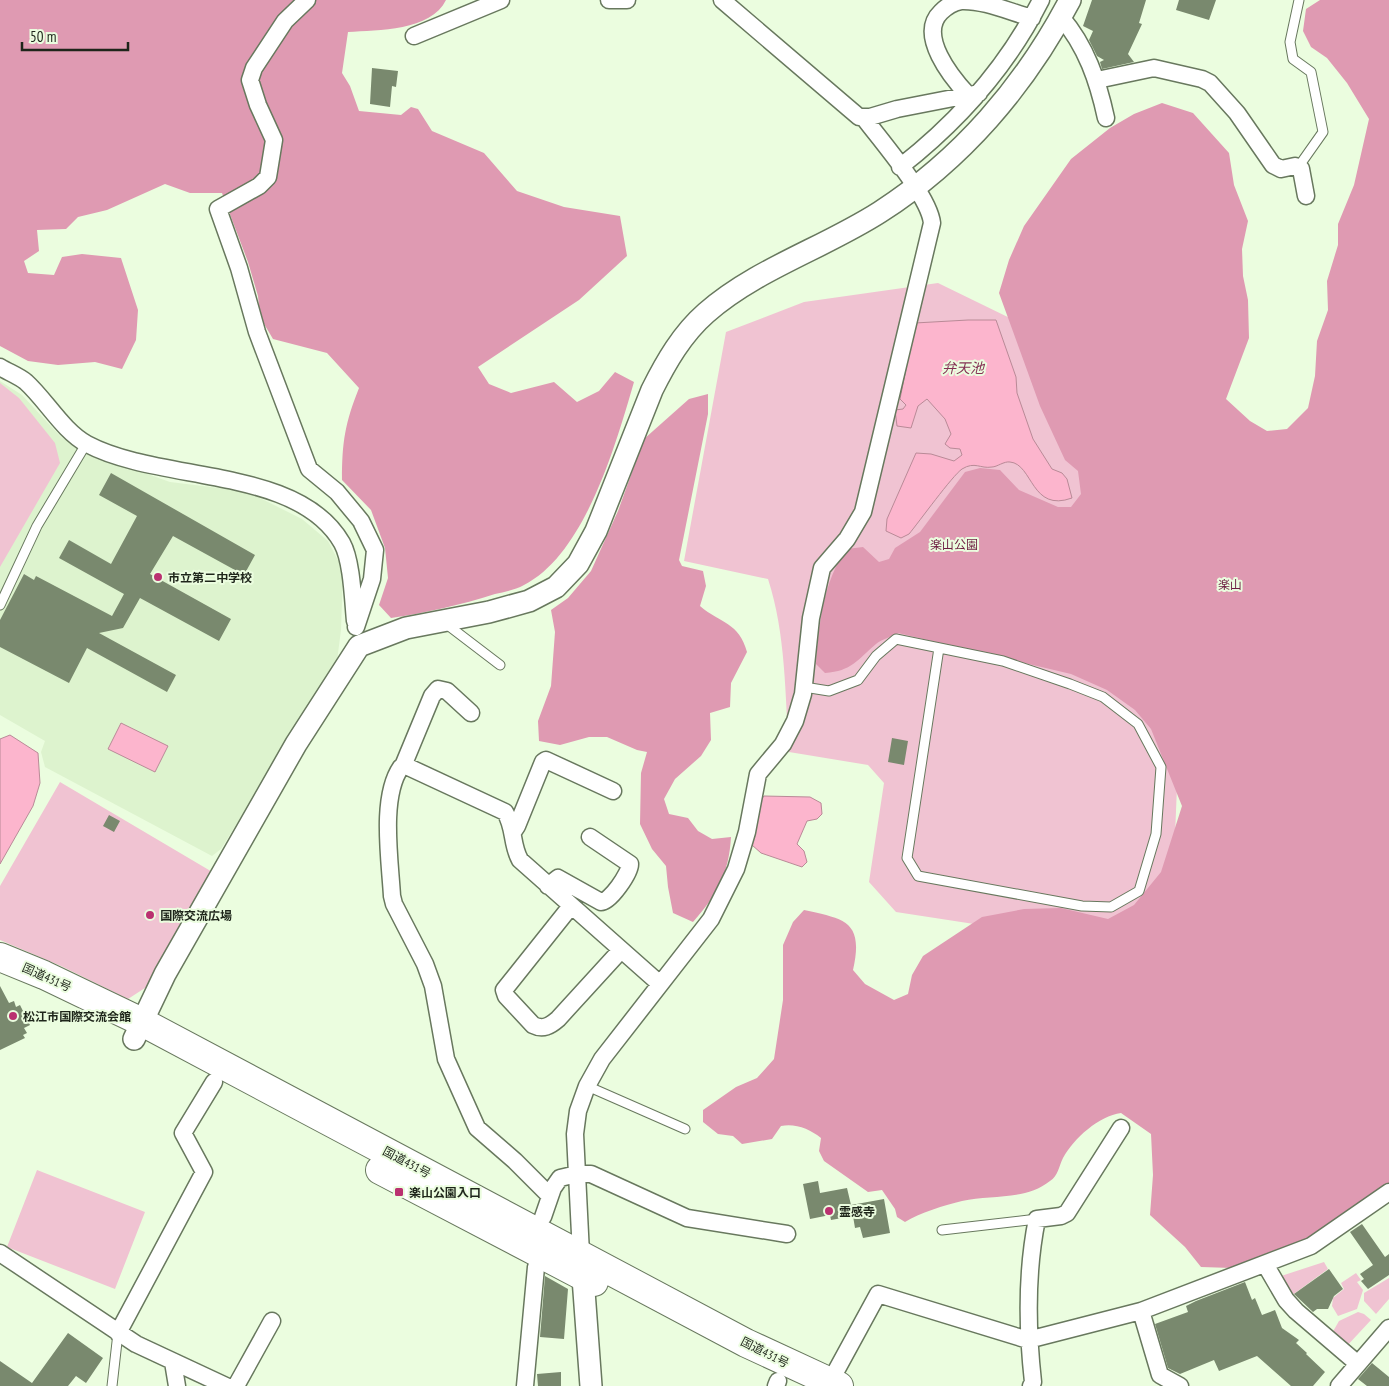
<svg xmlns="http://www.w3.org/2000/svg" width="1389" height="1386" font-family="'PT Sans Narrow','Noto Sans JP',sans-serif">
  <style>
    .built { fill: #ddf3ce }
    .green { fill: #f0c3d2 }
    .forest { fill: #df9ab2 }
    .water { fill: #fcb5cd; stroke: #b98a97 }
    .building { fill: #79896e }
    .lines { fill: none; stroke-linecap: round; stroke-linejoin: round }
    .service-casing { stroke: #68785e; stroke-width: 11 }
    .minor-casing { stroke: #68785e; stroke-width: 19 }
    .tertiary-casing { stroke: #68785e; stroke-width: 24 }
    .trunk-casing { stroke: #68785e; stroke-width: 30 }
    .service { stroke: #fff; stroke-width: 9 }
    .minor { stroke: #fff; stroke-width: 16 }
    .tertiary { stroke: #fff; stroke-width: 21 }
    .trunk { stroke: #fff; stroke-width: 28 }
    .poi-dot { fill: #ba3170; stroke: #ebfddf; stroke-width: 2 }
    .labels { text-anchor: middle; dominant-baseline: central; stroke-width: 4; stroke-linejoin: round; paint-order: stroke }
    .park-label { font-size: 12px; fill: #6e1e42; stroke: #ebfddf }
    .poi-label { font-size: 12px; font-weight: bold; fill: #1e251a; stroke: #ebfddf; text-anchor: start }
    .street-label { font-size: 12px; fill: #1e251a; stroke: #ebfddf }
    .water-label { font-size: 14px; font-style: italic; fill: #843254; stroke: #ebfddf }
  </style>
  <rect width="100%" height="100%" fill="#ebfddf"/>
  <path class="built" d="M0,381L22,395L62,438L105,459L170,482L235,490L258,497L302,519L328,541L343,570L341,630L337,661L221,849L212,856L45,767L41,752L45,741L0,715Z"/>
  <path class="green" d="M938,283L1049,337L1178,762L1174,860L1130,948L896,912L869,882L884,783L868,765L789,752C785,695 786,634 768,579L684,561L726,332L804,302Z
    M0,383L19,398L55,443L60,463L0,567Z
    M60,782L214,873L148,986L128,999L61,966L0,940V886Z
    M37,1170L145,1212L115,1289L7,1247Z
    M1324,1262L1328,1269L1291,1296L1278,1277Z
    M1356,1273L1361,1280L1357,1282L1363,1290L1357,1309L1338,1316L1332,1306L1333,1298L1344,1289L1341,1283Z
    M1389,1278V1299L1376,1314L1364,1301V1293Z
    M1358,1312L1364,1314L1371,1320L1345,1348L1331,1335L1339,1321Z"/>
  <path class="forest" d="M0,0H446C431,31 378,30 348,32L342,73L350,86L359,111L401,115L411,107L418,109L432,131L484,153L517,191L564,207L620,216L627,256L579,300L478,367L489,384L511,393L554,382L577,402L599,391L615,372L634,382C616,444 585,554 524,585C515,590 504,592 495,594C461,605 425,613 391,618L379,605L388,578L385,548L371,510L342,480C342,442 345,423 359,388L327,353L273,339L260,317L258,296L248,262L222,193H190L165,184L107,210L78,217L66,229L37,230L39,251L24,261L28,273L54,275L62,257L82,254L121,258L138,310L136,340L122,369L95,362L58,365L28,361L0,346Z
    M1320,0H1389V1188L1319,1235L1232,1268L1201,1267L1185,1247L1150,1215L1153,1175L1151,1134L1121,1113C1099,1116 1074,1138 1063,1158C1059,1166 1058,1176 1050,1181C1025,1201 991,1194 962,1201C945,1205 919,1213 905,1222L897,1217L895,1209L882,1190L868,1192L824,1161L819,1151L821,1138C810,1129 795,1123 781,1126L772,1139L742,1144L733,1136L718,1134L703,1122V1110L736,1087L757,1078L774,1059L783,1000V945L793,922L804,910C845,919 864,921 853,970L865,984L894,1000L908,994L912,975L923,956L982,917L1024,909L1061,908L1108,919L1134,905L1161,872L1182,806L1151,729L1135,710L1107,690L1071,674L898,633C891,637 882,639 876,644C857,660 852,671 825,673L816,664C819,626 823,580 847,549L863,547L879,562L889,559L895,548L920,532L965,472L980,468L1000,470L1019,490L1058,507H1071L1081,494L1078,471L1065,460L1040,406L999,293L1009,260L1024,226L1071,159L1110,128L1134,114L1162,103L1193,113L1229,153L1234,185L1248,221L1242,249L1243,276L1248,300L1249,338L1226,399L1250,421L1267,431L1287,429L1308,408L1315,376L1317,341L1328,310L1327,281L1338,245V224L1354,185L1369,119L1347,83L1327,58L1311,47L1303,31L1306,9Z
    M708,394V414L679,560L682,566L703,571L706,586L700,606C721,624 739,622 747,652L731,683L730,707L710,713L711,740L701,756L675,779L664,799L669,814L688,818L698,831L712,839L731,837C729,873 717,895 693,922L673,913L668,887L666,866L652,849L640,824L641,773L647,752L637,750L607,737H589L560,745L539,741L538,721L551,686L555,632L551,610L568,598L591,571L618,511L644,439L689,399Z"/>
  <path class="water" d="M968,320H996L1016,377L1017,393L1033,439L1052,469L1062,473L1067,479L1072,498C1031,513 1033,464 1010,462C1004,461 997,467 992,467C980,469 975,461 962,469C952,476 919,522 909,534L901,538L886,531L887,519L916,453L931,454L954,461L962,455L960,449L950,448L945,444L951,434L945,419L927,399L918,406L911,428L897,426L895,410L903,409L906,405L900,399L915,323Z
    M121,723L168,746L155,772L108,749Z
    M10,735L38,753L40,783L33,806L0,864V739Z
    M764,796L810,797L821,803L822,814L817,819L807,821L797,844L804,851L807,862L802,867L761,853L752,845L760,801Z"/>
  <path class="building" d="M1092,0H1146L1139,23L1142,24L1128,54L1134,62L1102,69L1100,62L1104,60L1097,56L1089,40L1093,31L1083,26Z
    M1179,0H1216L1209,20L1176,10Z
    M372,68L398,71L396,87L392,86L390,107L370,104Z
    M111,473L255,555L244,575L173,536L150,574L231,619L219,641L140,598L123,628L99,633L176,675L167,692L87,648L69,683L0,647V620L24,574L34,580L36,576L112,616L124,594L59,558L69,540L111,564L137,516L99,495Z
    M892,738L908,741L904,765L888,762Z
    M109,815L120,821L114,832L103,826Z
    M0,986L9,1003L14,1001L16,1007L20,1005L30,1025L24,1028L27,1033L23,1035L25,1038L0,1050Z
    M818,1181L820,1193L847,1188L851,1205L884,1199L890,1233L863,1238L860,1227L855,1228L853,1216L831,1220L830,1215L810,1219L803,1184Z
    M1362,1224L1385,1257L1389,1254V1275L1368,1289L1361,1281L1364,1279L1360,1274L1373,1265L1350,1232Z
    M1329,1269L1343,1289L1334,1296L1328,1309H1317L1313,1312L1294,1294Z
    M545,1276L568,1289L564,1339L540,1337Z
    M1245,1282L1252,1300L1255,1298L1262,1315L1275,1310L1282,1328L1299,1340L1296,1343L1307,1353L1306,1354L1325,1372L1313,1386H1291L1257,1356L1219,1371L1214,1360L1180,1374L1168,1368L1155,1324L1188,1312L1186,1306L1196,1301Z
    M68,1333L103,1358L86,1383L76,1376L68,1386H0V1361L32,1383Z
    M1372,1363L1389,1377V1386H1367L1358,1379Z
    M561,1372V1386H538L537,1374Z"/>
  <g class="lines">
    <g class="service-casing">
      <path id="service" d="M1299,166L1323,132L1311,72L1293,59L1290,42L1299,0
        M0,605L37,526L86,444
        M445,623L500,665
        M804,687L829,691L858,680L876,656L896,639L1003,661L1070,684L1103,697L1138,724L1161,767L1156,834L1139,891L1111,907L1082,906L918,876L907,858L939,648
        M587,1086L685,1129
        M942,1230L1037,1219
        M112,1386L118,1333"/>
    </g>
    <g class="minor-casing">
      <path id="minor" d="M307,0L285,21L254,68L250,80L258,105L274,140L268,177L259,186L218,209L239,268L257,332L309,469L337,492L361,521L375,550L372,579L356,627
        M609,0H627
        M722,0L859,117H870L897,109L979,93
        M1061,17C1086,46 1098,81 1106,118
        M414,36L501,0
        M1097,80L1154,68L1202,79L1210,83L1237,113L1273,165L1281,169L1295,166L1301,169L1306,196
        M968,95C952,78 917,35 941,12C946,7 954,2 961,1C984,0 1010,12 1032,18
        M900,167C959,121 1007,67 1041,0
        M0,367C8,372 19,376 26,382C46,400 63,431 87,444C160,483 298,466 342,543C352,561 353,601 355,621
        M403,766L432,696L438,689L447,691L471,713
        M513,832L517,826L543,762L546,760L613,791
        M548,886L558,878L601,902C610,902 630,873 630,864L590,837
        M571,906L504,990L506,996L533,1025C543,1030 550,1026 558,1019L621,950
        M550,1196L515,1161L477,1128L446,1059L433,986L425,964L394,904L392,896C390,860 380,797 401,767L406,766L505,812C515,828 511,844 520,860L660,984
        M543,1217L553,1188L560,1178L577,1174H591L687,1218L787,1234
        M0,1253L136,1344L226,1386
        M581,1254L575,1134L578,1111L587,1086L602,1059L711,919L736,869L747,832L758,774L783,744L795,721L803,694L811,618L822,568L847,539L863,512L932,223C929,196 882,142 864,118
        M1265,1264L1286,1300L1296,1311L1358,1364
        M1141,1311L1160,1375L1180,1386
        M118,1333L204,1172L183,1133L214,1082
        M173,1362L177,1386
        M830,1382L878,1294L1028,1340L1141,1311L1311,1246L1389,1192
        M236,1386L272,1321
        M525,1386L536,1267
        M776,1386L778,1381
        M1031,1386L1033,1382C1027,1328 1026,1273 1037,1219L1061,1216L1067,1213L1121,1128
        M1339,1386L1389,1328"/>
    </g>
    <g class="tertiary-casing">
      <path id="tertiary" d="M134,1039L165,974L296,744L359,646L406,628L489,612L529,601L556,587L578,564L596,531L652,390C666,362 682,334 706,313C756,269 824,248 880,212C961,160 1025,86 1070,0
        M582,1264L591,1386"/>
    </g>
    <g class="trunk-casing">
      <path id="trunk" d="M0,957L44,975L142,1022L746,1343L839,1386
        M380,1170L594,1282"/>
    </g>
    <use href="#service" class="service"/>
    <use href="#minor" class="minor"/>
    <use href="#tertiary" class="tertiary"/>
    <use href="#trunk" class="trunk"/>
  </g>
  <g class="poi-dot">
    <circle cx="158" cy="577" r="5"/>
    <circle cx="150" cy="915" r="5"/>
    <circle cx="13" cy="1016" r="5"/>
    <rect x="394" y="1187" width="10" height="10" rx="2.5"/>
    <circle cx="829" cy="1211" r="5"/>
  </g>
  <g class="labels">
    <g class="park-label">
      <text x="954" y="544">楽山公園</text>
      <text x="1230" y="584">楽山</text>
    </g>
    <g class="poi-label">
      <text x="168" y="577">市立第二中学校</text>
      <text x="160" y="915">国際交流広場</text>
      <text x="23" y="1016">松江市国際交流会館</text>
      <text x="409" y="1192">楽山公園入口</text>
      <text x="839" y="1211">霊感寺</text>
    </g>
    <g class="street-label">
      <text transform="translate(47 977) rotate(24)">国道431号</text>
      <text transform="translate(407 1162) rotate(28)">国道431号</text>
      <text transform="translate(765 1352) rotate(27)">国道431号</text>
    </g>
    <g class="water-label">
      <text x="963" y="368">弁天池</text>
    </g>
  </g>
  <path d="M22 42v8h106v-8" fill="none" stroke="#1e251a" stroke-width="2.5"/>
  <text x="30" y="42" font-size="15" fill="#1e251a" stroke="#ebfddf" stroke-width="4" paint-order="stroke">50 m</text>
</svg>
